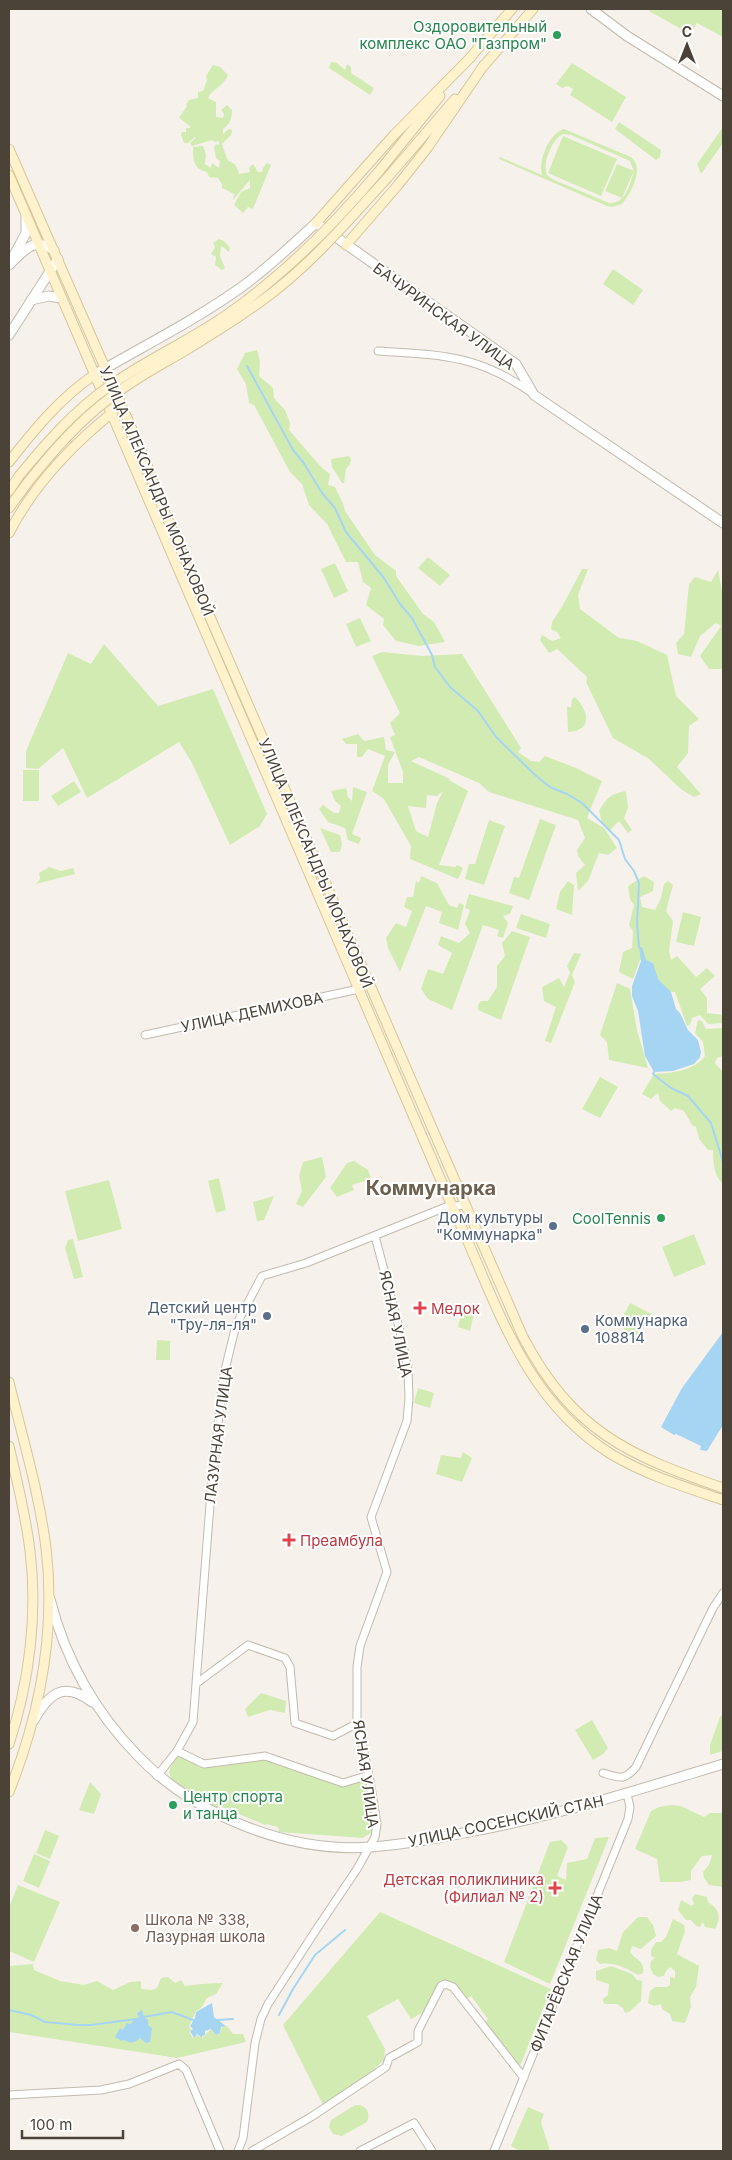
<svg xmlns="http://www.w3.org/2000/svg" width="732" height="2160" font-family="Inter,sans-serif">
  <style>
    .green { fill: #d2ebb3; fill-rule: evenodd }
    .water { fill: #a6d5f3 }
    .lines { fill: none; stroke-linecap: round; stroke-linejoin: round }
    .stream { stroke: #a6d5f3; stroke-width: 2 }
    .minor-casing { stroke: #c2baad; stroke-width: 9 }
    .tertiary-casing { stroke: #c2baad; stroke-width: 11 }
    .secondary-casing { stroke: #d7c69a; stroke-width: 11 }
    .minor { stroke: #fff; stroke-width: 7 }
    .tertiary { stroke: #fff; stroke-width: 9 }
    .secondary { stroke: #fff2cc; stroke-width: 9 }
    .secondary-bridge-casing { stroke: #d7c69a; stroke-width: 11; stroke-linecap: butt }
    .secondary-bridge { stroke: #fff2cc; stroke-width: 9 }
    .leisure-dot { fill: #2e9e5b; stroke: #fff; stroke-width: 2 }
    .service-dot { fill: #5c6f8a; stroke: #fff; stroke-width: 2 }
    .health-dot { fill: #e0444e; stroke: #fff; stroke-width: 2 }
    .education-dot { fill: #8d6e63; stroke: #fff; stroke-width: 2 }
    .labels { text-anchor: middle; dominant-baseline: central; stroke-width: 4; stroke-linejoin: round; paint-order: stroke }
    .leisure-label { font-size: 15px; fill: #27864d; stroke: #fff; text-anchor: end }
    .street-label { font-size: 15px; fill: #4b4338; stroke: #fff }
    .service-label { font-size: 15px; fill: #4e5e75; stroke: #fff; text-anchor: end }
    .health-label { font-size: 15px; fill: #be3a42; stroke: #fff; text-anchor: start }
    .education-label { font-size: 15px; fill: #785e54; stroke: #fff; text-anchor: start }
    .district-label { font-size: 20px; font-weight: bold; fill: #6e614f; stroke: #fff }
  </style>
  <rect width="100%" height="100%" fill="#f6f2eb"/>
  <path class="green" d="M650,9H723V37L697,23L690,34L649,11Z
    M331,62L337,63L345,70L347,64L351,67V73L374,88L370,95L329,68Z
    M572,63L626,97L612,122L570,95L573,89L568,86L562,88L556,84Z
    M213,65L220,67L228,75C224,86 213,88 208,98L216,102V117L223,118L224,114L221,110L227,105L232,110C232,119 230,124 223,129V134L229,129L232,130L231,135L222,144L228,161C236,163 237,167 239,174L250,172L249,168L253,164L258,172H262L263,168L267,163L271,165L253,209L248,207L243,213L234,205L241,192L250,188V180L233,200L234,194L222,188V184L218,178L209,177L207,172C193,169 193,159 193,147L203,146L206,154L205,164L211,168L212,163L219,168L220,161L216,158L214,147L216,144L219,145V141L215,142L212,140L192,146L190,143L196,138L195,137L188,143H184L181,135L182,132H186V128H190V126L179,118L187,106L186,104L189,100L198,98V92L203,91L207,80L206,76Z
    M619,122L661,150L660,157L656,160L615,129Z
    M723,127V143L701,174L697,164Z
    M564,129L631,157C645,168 631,193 622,204L612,207L607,206L499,159L500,157L542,175C538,161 549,133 564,129ZM563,134L571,135L630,161L634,172C629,185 626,204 609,203L552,179L547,175C542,164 552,139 563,134Z
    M563,136L617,159L601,196L548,173Z
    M617,164L634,171L622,198L605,191Z
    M219,239L224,241L230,248L229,252L223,247H221L220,256L225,268L222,270L215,265L216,257L211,254L215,247L213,243Z
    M613,269L643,290L633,305L603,284Z
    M257,350L260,361L259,376L273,388L274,398L285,410L290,423L289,430L322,468L330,474L328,485L335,487C338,495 344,502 345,511L375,555L396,571V576L423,614L434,622L445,642L419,646L396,641L383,625L384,619L366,605L371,588L363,582L358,562H346L327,524L309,505L302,484L290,472L254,405L249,403L246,384L237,369L245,353Z
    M349,456L351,459L350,464L346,469L344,483H342L332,467L331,459Z
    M428,557L450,575L440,586L418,568Z
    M335,563L348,591L334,598L321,569Z
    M582,569H588L578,595L580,609L619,638L637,641L667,655L676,696L699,719L689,726L688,753L677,767L701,794L694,797L682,790L649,759L613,738L586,682L587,677L557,649L549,653L540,640L542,635L552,641L561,638L557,632L551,629L552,622L563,605Z
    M718,570L723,597V669H709L700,656L721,626L716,623L700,636L691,657L678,654L676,643L684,634L689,584L695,577L711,582Z
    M360,618L371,641L356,647L346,624Z
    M104,644L158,706L213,689L267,814L260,826L230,845L192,763L179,742L87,798L63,748L38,769L26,768V751L68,653L91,664Z
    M382,652L422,656L462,654L521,748L518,752L531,761L539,762L545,756L576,768L602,781L587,818L604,828L617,848L608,855L599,853L588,881L578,891L576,873L585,865L578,856L577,850L585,838L578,820L489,792L479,783L419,757L411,761L450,779L449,780L468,791L439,865L455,867L457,865L463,868L458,879L410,859L411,846L384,799L372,791L385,756L368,749L362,757H357V744H346L342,739L358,734L364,741L384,737L386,750L395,752L388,765V783H403V772L390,737L395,735L390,723L400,713L372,656ZM443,791L437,803L428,837L416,831L408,806L426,808L427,795L437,796Z
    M575,697C589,711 593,731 568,732L567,707H571L572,699Z
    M23,770H39V801H23Z
    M74,781L81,792L58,806L51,796Z
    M353,787L367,792L352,834L361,838L359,844L348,840L345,828L328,822L319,809L323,805L334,813H339L341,806L335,801L331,791L346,788L348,797L352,801Z
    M626,791L628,808L624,818L632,830L628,833L619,821L610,830L602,823L599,811C606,798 612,793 626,791Z
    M540,819L556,825L529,900L509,893L514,877L519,878Z
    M489,820L505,826L484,885L465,879L469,864H475Z
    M320,828L340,835L342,844L340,852H331Z
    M49,867L61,871L73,868L75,874L36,884L40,879L39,873Z
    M421,876L437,883L449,905L457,908L459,903L464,905L458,930L439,923L442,912L426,906L400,972L388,948L386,938L396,923L406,927L412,911L404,907L407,897H413L416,881L419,883Z
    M644,876L654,882L653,891L640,897L642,907L655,910L661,898L664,884L668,881L673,885L666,911L673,921L669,951L671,960L677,956L696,977L707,968L715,976L700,989L707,998V1013L723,1015V1023L708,1024L700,1015L692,1018L690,1025L687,1026L675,992H661L659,989L652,962L640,960L633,979L619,972L623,952L632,948L633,931L629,925L634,905L630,899L628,886Z
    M568,881L574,885L572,915L556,909L560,892Z
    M469,894L513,906L510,914L503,916L508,923L503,938L497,936L499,930L483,925L452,1010L428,999L421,989L428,969L443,974L452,953L438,945L441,936L459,943L470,933L465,924L470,910L465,908Z
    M683,912L701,917L694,946L676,942Z
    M521,914L550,924L546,938L516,928Z
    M512,931L530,937L501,1020L478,1010V1005L481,1001H488L497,987V966L505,956L502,943Z
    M574,953L581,954L572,975L575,982L551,1043L545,1041L556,1007L544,1001L542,987L559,978L564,987L570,973L567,966Z
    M617,983L630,989L637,1030L648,1068L609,1060L607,1042L600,1035Z
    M698,1020L702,1021L706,1029L723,1028V1056L717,1058L715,1063L723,1072V1183C714,1178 713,1161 713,1150H708L699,1139L696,1127L692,1125L684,1111L675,1108L671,1111L660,1101L658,1093L651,1099L642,1094L654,1074C672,1073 694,1071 705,1056L703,1042L695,1033Z
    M600,1077L618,1087L600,1118L582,1109Z
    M322,1157L326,1177L303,1207L296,1204L302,1191L299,1176L303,1162Z
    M354,1161L368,1170L371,1179L352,1185L354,1190L337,1197L330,1188L347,1163Z
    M219,1178L226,1210L216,1213L208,1181Z
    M109,1180L122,1229L78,1241L65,1191Z
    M274,1196L264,1220L257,1221L253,1202Z
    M694,1234L706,1264L674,1277L662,1247Z
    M73,1239L83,1277L74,1279L65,1248L68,1240Z
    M630,1303L652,1314L635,1341L626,1337L622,1318Z
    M463,1306L475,1309L470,1331L458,1327Z
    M157,1340L170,1341V1360H156Z
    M418,1388L434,1393L430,1408L414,1403Z
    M463,1452L472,1458L462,1482L436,1474L441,1455L461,1458Z
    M261,1693L286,1701L285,1713L270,1710L248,1717L245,1709Z
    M723,1714V1751L710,1755V1745L720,1717Z
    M592,1720L608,1748L603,1754L593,1760L575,1730Z
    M182,1756L199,1767H217L269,1758L338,1786H347L368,1779L374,1827L372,1832L363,1838L279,1832L278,1827L266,1824L265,1825L220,1806L217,1808L175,1782L171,1779L169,1771L174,1759Z
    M90,1782L101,1794L94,1814L79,1810Z
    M671,1805L681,1806L704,1817L710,1813H723V1887L709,1885L704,1878L703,1872L709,1865L712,1855L702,1856L691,1871V1880L680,1882H660L657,1859L635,1849L651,1811L659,1807Z
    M45,1830L59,1836L50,1859L36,1853Z
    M609,1837L550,1984L504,1962L550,1842L561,1840L568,1847L557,1876L566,1880L567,1863L587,1859L595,1838Z
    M34,1854L50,1861L39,1888L23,1881Z
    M18,1885L60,1902L34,1962L9,1951V1907Z
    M695,1894L707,1897L708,1902C719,1909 722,1917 715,1929L705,1927L703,1922L700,1927L696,1926L691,1920H686L678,1910L681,1900L692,1906L694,1904L692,1899Z
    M380,1912L551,1989L520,2066L516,2064L484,2023L488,2019L471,1996L467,1999L456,1986L441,1984L422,2013L411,2019L398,1999L367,2016L385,2049L384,2060L368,2075L323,2105L283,2025Z
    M638,1917H647L653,1925L656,1936L641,1949L632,1946L630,1952C637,1961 645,1961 643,1973L638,1975C625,1968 616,1962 600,1964L596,1960L598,1950L609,1948L617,1951L623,1932Z
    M673,1919L684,1925L685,1931L677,1954L699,1966L696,1987L690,1997L691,2007L685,2023L672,2021L670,2014L662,2009L661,2004L654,2006L648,2003L650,1991L655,1987H667L670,1985V1977L675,1978V1971L670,1967L666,1971L664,1976L658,1977L653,1974L650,1967L651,1961L655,1958L651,1956V1950L656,1942H661L666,1937Z
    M33,1964L34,1970L60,1981L84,1985L97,1981L113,1990L130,1982L141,1981V1989L151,1990L157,1988L161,1978L168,1977L175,1983L181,1980L185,1986C198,1984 211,1983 223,1983L216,1994L207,1998L201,2008L196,2011L189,2026L191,2030L189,2031L193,2038L197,2035L202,2038L211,2029L216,2035L220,2033L222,2027L227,2026L233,2034H243L246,2042L177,2058L9,2032V1966Z
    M611,1966L632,1974L637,1980L642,1981L641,2001L629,2012L625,2013L623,2008L617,2004H604L603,1999L608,1995L609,1984L596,1980V1971Z
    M355,2105C366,2104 371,2112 367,2122L342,2136L333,2134L329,2127L331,2120Z
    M528,2107L544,2114L541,2122L550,2151H520L511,2146Z"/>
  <path class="water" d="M639,947H642L646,960L653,963L658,979L671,992L676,1009L680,1013L688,1030L698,1040L701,1052L700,1057L694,1064L673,1071L654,1072L645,1056L638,1011L632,996V986L641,961Z
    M723,1332V1425L707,1451L700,1450L701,1446L676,1434L674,1435L661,1427L682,1388Z
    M212,2003L214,2017L226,2026L221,2027L220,2033L216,2035L211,2029L205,2031V2035L202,2036V2038L197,2034L194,2038L190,2031L193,2029L190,2026L195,2018L196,2012Z
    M142,2010L144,2017L148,2020V2025L152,2028L150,2042L146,2043L140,2038C135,2043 130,2044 124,2040L121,2041L115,2037L120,2028L123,2030L127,2023L131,2024L134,2019L139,2017L137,2013Z"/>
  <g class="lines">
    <path class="stream" d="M247,366L293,450L303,462L322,493L335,508L346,532L384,578L400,604L412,618L432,655L435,667L450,687L478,711L496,737L535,775L550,787L567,794L582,803L619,840L625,859L634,871L639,883L637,924L639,947
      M655,1070L653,1074L671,1088L688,1096L711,1123L723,1162
      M9,2010L31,2015L45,2022L78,2025H91L136,2019
      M279,2015L293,1989L315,1955L345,1930
      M143,2017L172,2012L193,2020
      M218,2020L233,2019"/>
    <g class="minor-casing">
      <path id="minor" d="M378,351C442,355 478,355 532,393
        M145,1035L359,989
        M197,1683L248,1645L285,1658L290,1667L295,1723L333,1736L358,1723
        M177,1751L204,1764L265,1756L343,1783L369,1775
        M603,1773C620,1778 624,1781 636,1767L713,1608L723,1593
        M157,1776L177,1751L193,1722L211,1492L223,1378L236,1325L262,1276L306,1263L446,1207L464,1205
        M9,2095L101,2090L129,2084L179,2064L186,2070L220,2151
        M238,2151L243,2138L255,2043L261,2019L268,2004L314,1933L357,1869L375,1837L377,1824L369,1775L357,1720V1667L360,1646L387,1572L371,1517L407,1421L409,1398L408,1370L400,1331L375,1236
        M252,2151L311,2117L386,2067L389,2058L418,2042V2031L441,1986L445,1984L453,1987L524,2078
        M360,2151L414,2123L432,2151
        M494,2151L628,1819L630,1807L627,1794"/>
    </g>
    <g class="tertiary-casing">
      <path id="tertiary" d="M591,9L627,36L723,96
        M12,259L26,233V215
        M9,265C24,251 33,236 54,250
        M31,300L49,296L61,298
        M9,335L58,259
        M94,375C143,346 196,320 243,286C269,267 292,245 316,223L516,364L534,395L723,523
        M50,1599C65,1658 95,1712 138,1756C195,1815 287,1853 371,1847C412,1844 453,1835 494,1827C572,1811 647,1787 723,1764
        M34,1720C49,1693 64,1681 92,1702"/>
    </g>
    <g class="secondary-casing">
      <path id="secondary" d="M468,60L512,9
        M481,69L533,9
        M9,149L145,459L158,497L193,578L523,1337C573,1431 627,1455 723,1488
        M380,170L440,96
        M9,175L452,1206C495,1297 520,1397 611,1454C646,1475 685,1487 723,1500
        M388,177L455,99
        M316,223L394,135L472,56
        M346,245L398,185L428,147L484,65
        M9,462C34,430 60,398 94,375
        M9,491L19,476
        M9,508L28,482
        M9,533C33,486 72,445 113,412
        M9,1382C22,1436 39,1492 46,1548C56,1632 40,1714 9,1792
        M9,1446C17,1481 26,1516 30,1551C38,1614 29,1684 9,1744"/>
    </g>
    <use href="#minor" class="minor"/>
    <use href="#tertiary" class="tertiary"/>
    <use href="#secondary" class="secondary"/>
    <g class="secondary-bridge-casing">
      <path id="secondary-bridge" d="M19,476C46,443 74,411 108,387C144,361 185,343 222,318C282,277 333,226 380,170
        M28,482C53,451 78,422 110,398C132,380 157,367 181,353C208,337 235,320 260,302C309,267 348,221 388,177"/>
    </g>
    <use href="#secondary-bridge" class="secondary-bridge"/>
  </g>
  <g class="leisure-dot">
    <circle cx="557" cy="35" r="5"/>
    <circle cx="661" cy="1218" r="5"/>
    <circle cx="173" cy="1805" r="5"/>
  </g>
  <g class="service-dot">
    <circle cx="553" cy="1226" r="5"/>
    <circle cx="267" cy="1316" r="5"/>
    <circle cx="585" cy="1329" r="5"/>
  </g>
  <g class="health-dot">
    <path d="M417.5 1300.5h5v5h5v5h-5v5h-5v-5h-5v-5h5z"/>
    <path d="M286.5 1532.5h5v5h5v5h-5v5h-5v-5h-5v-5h5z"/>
    <path d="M552.5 1880.5h5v5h5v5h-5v5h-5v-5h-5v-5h5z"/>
  </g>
  <circle class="education-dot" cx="135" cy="1928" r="5"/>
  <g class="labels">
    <g class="leisure-label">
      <text x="547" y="26">Оздоровительный<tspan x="547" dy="17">комплекс ОАО "Газпром"</tspan></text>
      <text x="651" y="1218">CoolTennis</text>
      <text x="183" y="1796" text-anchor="start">Центр спорта<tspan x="183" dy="17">и танца</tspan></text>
    </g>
    <g class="street-label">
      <text transform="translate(444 316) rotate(36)">БАЧУРИНСКАЯ УЛИЦА</text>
      <text transform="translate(157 491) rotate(67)">УЛИЦА АЛЕКСАНДРЫ МОНАХОВОЙ</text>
      <text transform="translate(316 863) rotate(67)">УЛИЦА АЛЕКСАНДРЫ МОНАХОВОЙ</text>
      <text transform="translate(252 1012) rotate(-12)">УЛИЦА ДЕМИХОВА</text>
      <text transform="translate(396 1324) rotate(78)">ЯСНАЯ УЛИЦА</text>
      <text transform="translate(218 1435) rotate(-83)">ЛАЗУРНАЯ УЛИЦА</text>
      <text transform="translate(366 1774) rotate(82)">ЯСНАЯ УЛИЦА</text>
      <text transform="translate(506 1821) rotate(-12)">УЛИЦА СОСЕНСКИЙ СТАН</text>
      <text transform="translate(566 1973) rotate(-68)">ФИТАРЁВСКАЯ УЛИЦА</text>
    </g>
    <g class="service-label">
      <text x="543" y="1217">Дом культуры<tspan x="543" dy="17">"Коммунарка"</tspan></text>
      <text x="257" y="1307">Детский центр<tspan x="257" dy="17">"Тру-ля-ля"</tspan></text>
      <text x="595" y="1320" text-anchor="start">Коммунарка<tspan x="595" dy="17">108814</tspan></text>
    </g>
    <g class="health-label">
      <text x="431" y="1308">Медок</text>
      <text x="300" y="1540">Преамбула</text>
      <text x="544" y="1879" text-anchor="end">Детская поликлиника<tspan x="544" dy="17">(Филиал № 2)</tspan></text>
    </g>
    <g class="education-label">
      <text x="145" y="1919">Школа № 338,<tspan x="145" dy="17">Лазурная школа</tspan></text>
    </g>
    <g class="district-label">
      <text x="431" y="1188">Коммунарка</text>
    </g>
  </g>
  <rect width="732" height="2160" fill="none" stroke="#4b4338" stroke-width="20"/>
  <g transform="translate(687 45)" stroke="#ffffff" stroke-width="4" paint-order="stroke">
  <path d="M0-4L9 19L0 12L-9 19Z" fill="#4b4338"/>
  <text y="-8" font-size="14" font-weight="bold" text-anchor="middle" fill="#4b4338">С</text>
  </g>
  <path d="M22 2130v8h101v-8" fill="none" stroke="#4b4338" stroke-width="2.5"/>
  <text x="30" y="2130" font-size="15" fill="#4b4338" stroke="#ffffff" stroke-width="4" paint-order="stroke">100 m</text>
</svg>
